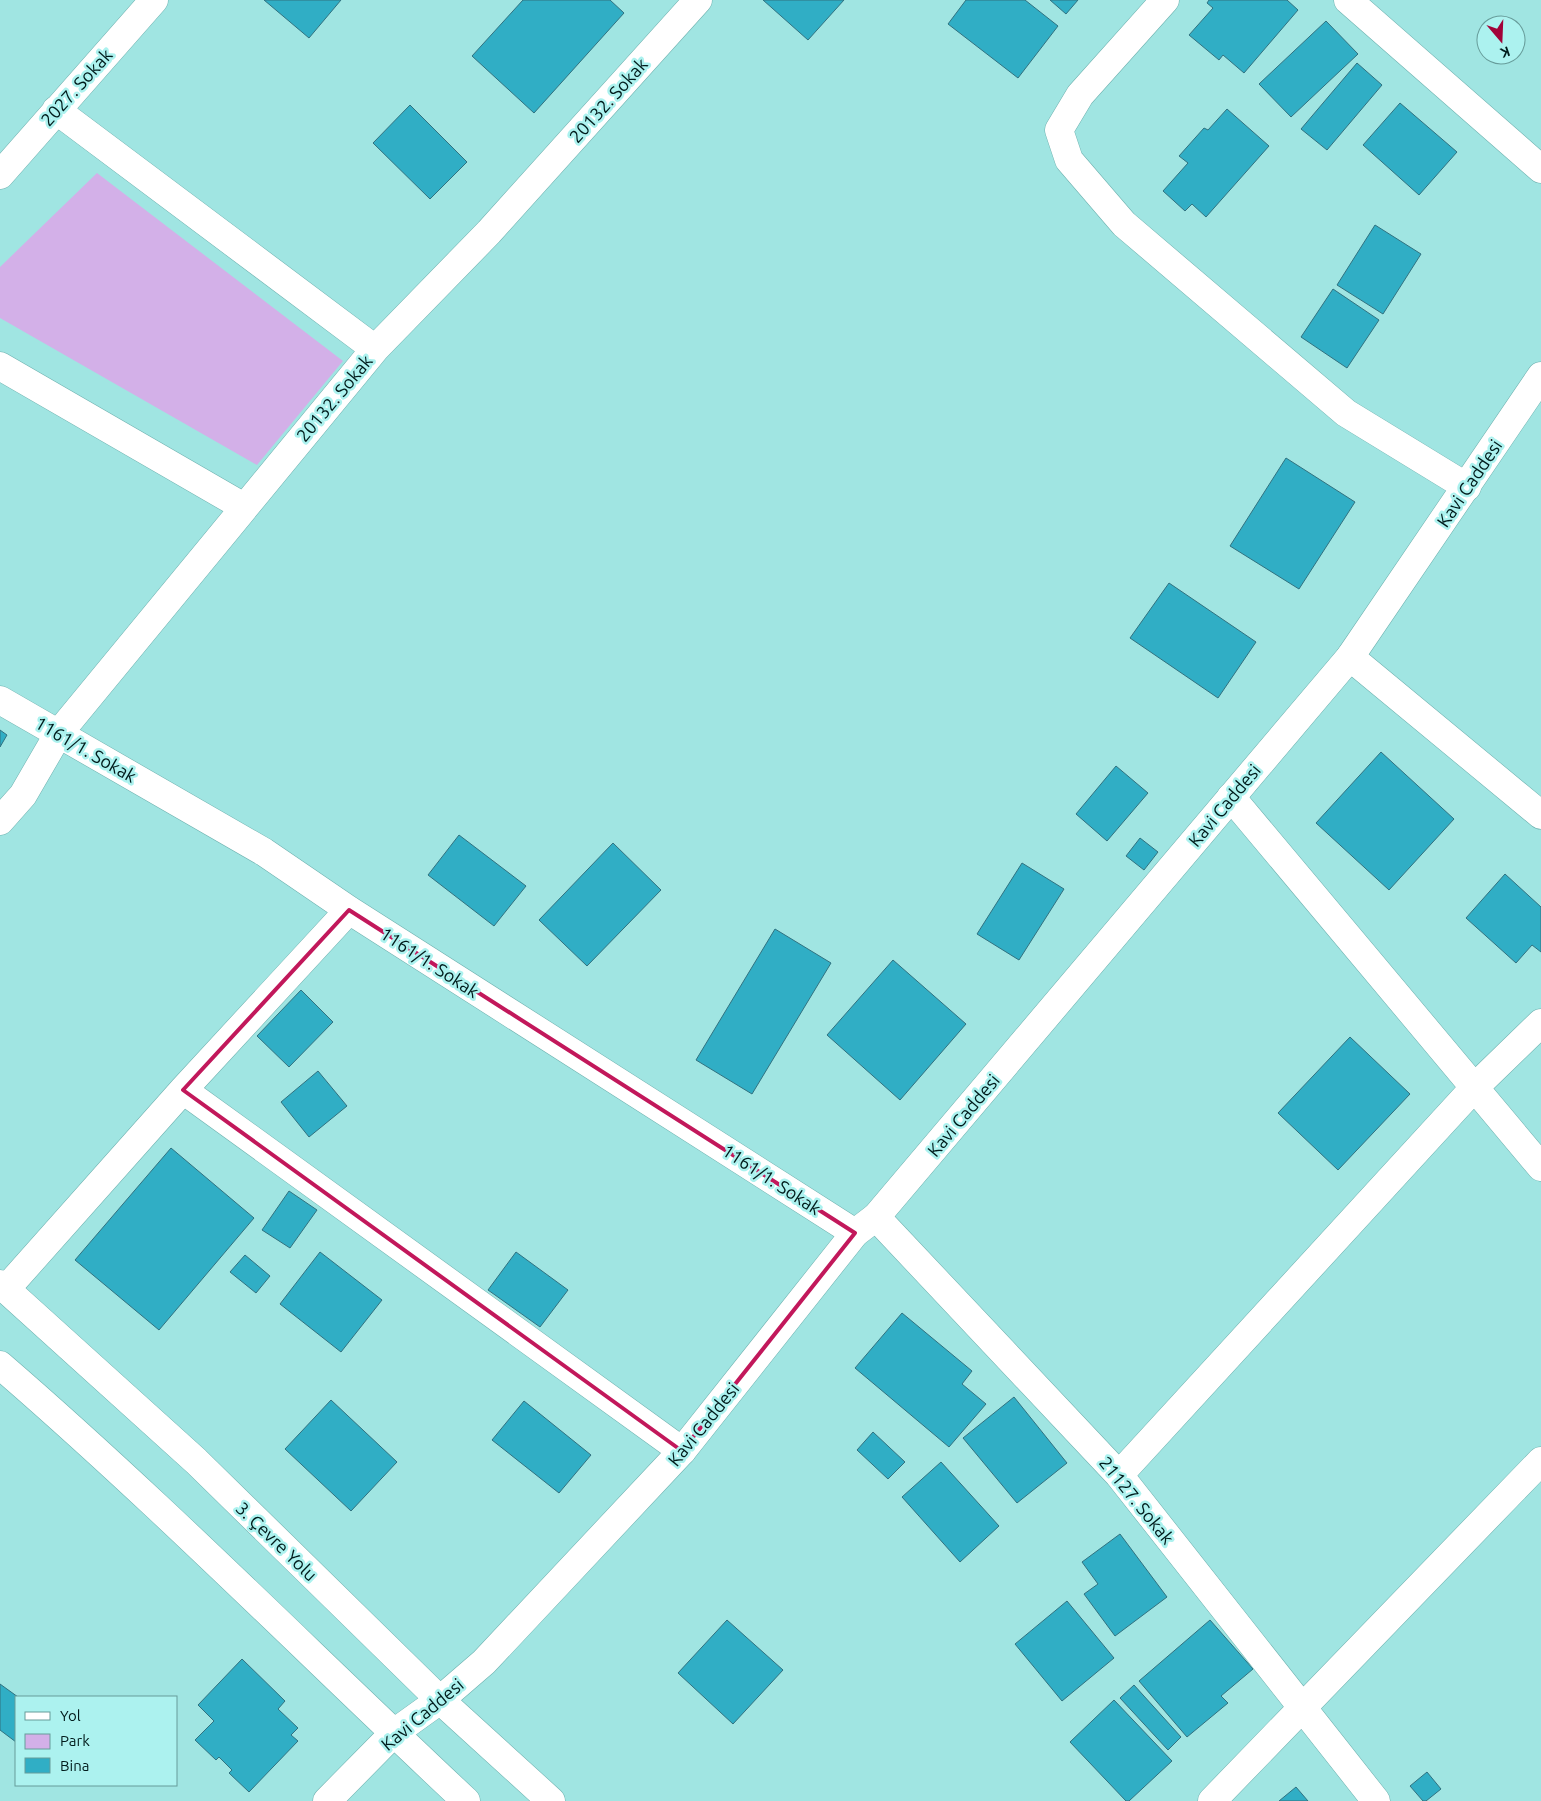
<svg xmlns="http://www.w3.org/2000/svg" width="1541" height="1801" font-family="Ubuntu,sans-serif">
  <style>
    .green { fill: #d3b0e8 }
    .building { fill: #30aec5; stroke: #317280 }
    .lines { fill: none; stroke-linecap: round; stroke-linejoin: round }
    .minor-casing { stroke: #6eb1af; stroke-width: 29 }
    .tertiary-casing { stroke: #6eb1af; stroke-width: 29 }
    .secondary-casing { stroke: #6eb1af; stroke-width: 29 }
    .minor { stroke: #fff; stroke-width: 28 }
    .tertiary { stroke: #fff; stroke-width: 28 }
    .secondary { stroke: #fff; stroke-width: 28 }
    .marked { fill: none; stroke: #c2185b; stroke-width: 4; stroke-linejoin: round }
    .labels { text-anchor: middle; dominant-baseline: central; stroke-width: 5; stroke-linejoin: round; paint-order: stroke }
    .street-label { font-size: 18px; fill: #001b1b; stroke: #acf2ef }
  </style>
  <rect width="100%" height="100%" fill="#a0e5e2"/>
  <path class="green" d="M97,173L343,361L257,465L0,318V267Z"/>
  <path class="building" d="M264,0H341L309,38Z
    M523,0H610L624,13L534,113L472,56Z
    M763,0H844L808,40Z
    M966,0H1025L1058,26L1018,78L948,24Z
    M1050,0H1078L1066,14Z
    M1209,0H1287L1298,10L1244,73L1223,55L1219,60L1189,35L1213,8L1207,3Z
    M1326,21L1358,54L1291,117L1259,84Z
    M1357,63L1382,85L1327,150L1301,129Z
    M1400,103L1457,152L1419,195L1363,145Z
    M410,105L467,162L430,199L373,143Z
    M1227,109L1269,146L1206,217L1192,204L1185,211L1163,191L1188,163L1179,156L1204,128L1208,130Z
    M1375,225L1421,254L1383,314L1337,285Z
    M1333,289L1379,320L1347,368L1301,337Z
    M1286,458L1355,502L1299,589L1230,546Z
    M1169,583L1256,642L1218,698L1130,638Z
    M0,730L7,735L0,747Z
    M1381,752L1454,819L1389,890L1316,823Z
    M1116,766L1148,793L1107,841L1076,814Z
    M459,835L526,886L494,926L428,875Z
    M1140,838L1158,852L1144,870L1126,856Z
    M613,843L661,890L587,966L539,920Z
    M1022,863L1064,889L1019,960L977,934Z
    M1505,874L1541,907V952L1532,945L1516,963L1466,918Z
    M775,929L831,963L752,1094L696,1060Z
    M893,960L966,1024L900,1100L827,1035Z
    M301,990L333,1022L289,1067L257,1036Z
    M1350,1037L1410,1094L1338,1170L1278,1113Z
    M318,1071L347,1106L309,1137L281,1102Z
    M171,1148L254,1218L159,1330L75,1260Z
    M289,1191L317,1210L290,1248L262,1230Z
    M320,1252L382,1300L341,1352L280,1304Z
    M516,1252L568,1290L540,1327L488,1290Z
    M245,1255L270,1276L256,1293L230,1272Z
    M902,1313L972,1371L962,1384L986,1404L949,1447L855,1368Z
    M1014,1397L1067,1463L1017,1503L963,1438Z
    M331,1400L397,1462L351,1511L285,1449Z
    M524,1401L591,1455L559,1493L492,1440Z
    M873,1432L905,1462L888,1479L857,1450Z
    M941,1462L999,1526L960,1562L902,1497Z
    M1120,1534L1167,1597L1115,1636L1084,1594L1098,1584L1082,1562Z
    M1067,1601L1114,1658L1062,1701L1015,1644Z
    M727,1620L783,1670L733,1724L678,1673Z
    M1210,1620L1253,1669L1221,1696L1228,1703L1187,1737L1139,1681Z
    M242,1659L285,1701L278,1709L298,1728L291,1735L298,1741L249,1792L229,1773L232,1770L219,1757L216,1760L195,1740L214,1721L198,1705Z
    M0,1684L18,1697L16,1742L0,1730Z
    M1134,1685L1181,1737L1168,1750L1120,1698Z
    M1114,1700L1172,1761L1129,1801H1126L1070,1742Z
    M1427,1772L1441,1789L1426,1801H1423L1410,1786Z
    M1296,1787L1308,1801H1279Z"/>
  <g class="lines">
    <g class="minor-casing">
      <path id="minor" d="M1165,0L1080,95L1059,130L1069,160L1124,224L1346,413L1467,487
        M1348,0L1541,169
        M56,110L375,349
        M0,175L154,0
        M0,366L244,507
        M1350,657L1541,815
        M0,700L264,852L349,910L855,1233
        M1231,797L1541,1167
        M0,821L23,795L59,733L375,349L489,232L698,0
        M183,1090L682,1451
        M876,1217L1119,1475L1376,1801
        M6,1289L183,1090L349,910
        M1119,1475L1474,1088L1541,1023
        M1212,1801L1541,1461"/>
    </g>
    <g class="tertiary-casing">
      <path id="tertiary" d="M327,1801L394,1733L440,1700L484,1662L682,1451L855,1233L876,1217L1350,657L1541,376"/>
    </g>
    <g class="secondary-casing">
      <path id="secondary" d="M0,1284L196,1461L440,1700L551,1801
        M0,1365C161,1504 311,1656 466,1801"/>
    </g>
    <use href="#minor" class="minor"/>
    <use href="#tertiary" class="tertiary"/>
    <use href="#secondary" class="secondary"/>
  </g>
  <path class="marked" d="M349,910L855,1233L682,1451L183,1090Z"/>
  <g class="labels">
    <g class="street-label">
      <text transform="translate(76 87) rotate(-48)">2027. Sokak</text>
      <text transform="translate(608 100) rotate(-48)">20132. Sokak</text>
      <text transform="translate(334 398) rotate(-50)">20132. Sokak</text>
      <text transform="translate(1469 483) rotate(-56)">Kavi Caddesi</text>
      <text transform="translate(86 749) rotate(30)">1161/1. Sokak</text>
      <text transform="translate(1224 805) rotate(-50)">Kavi Caddesi</text>
      <text transform="translate(430 962) rotate(33)">1161/1. Sokak</text>
      <text transform="translate(963 1115) rotate(-50)">Kavi Caddesi</text>
      <text transform="translate(772 1179) rotate(33)">1161/1. Sokak</text>
      <text transform="translate(703 1424) rotate(-51)">Kavi Caddesi</text>
      <text transform="translate(1137 1500) rotate(51)">21127. Sokak</text>
      <text transform="translate(277 1541) rotate(44)">3. Çevre Yolu</text>
      <text transform="translate(422 1714) rotate(-40)">Kavi Caddesi</text>
    </g>
  </g>
  <rect x="15" y="1696" width="162" height="90" fill="#acf2ef" stroke="#679c9a"/>
  <rect x="25" y="1712" width="25" height="8" fill="#ffffff" stroke="#679c9a"/>
  <text x="60" y="1721" font-size="15" fill="#001b1b">Yol</text>
  <rect x="25" y="1734" width="25" height="15" fill="#d3b0e8" stroke="#679c9a"/>
  <text x="60" y="1746" font-size="15" fill="#001b1b">Park</text>
  <rect x="25" y="1758" width="25" height="15" fill="#30aec5" stroke="#679c9a"/>
  <text x="60" y="1771" font-size="15" fill="#001b1b">Bina</text>
  <g transform="translate(1501 40) rotate(161)"><circle r="24" fill="#acf2ef" stroke="#679c9a"/>
  <path d="M0-4L9 19L0 12L-9 19Z" fill="#a20339"/>
  <text y="-8" font-size="14" font-weight="bold" text-anchor="middle" fill="#001b1b">K</text>
  </g>
</svg>
